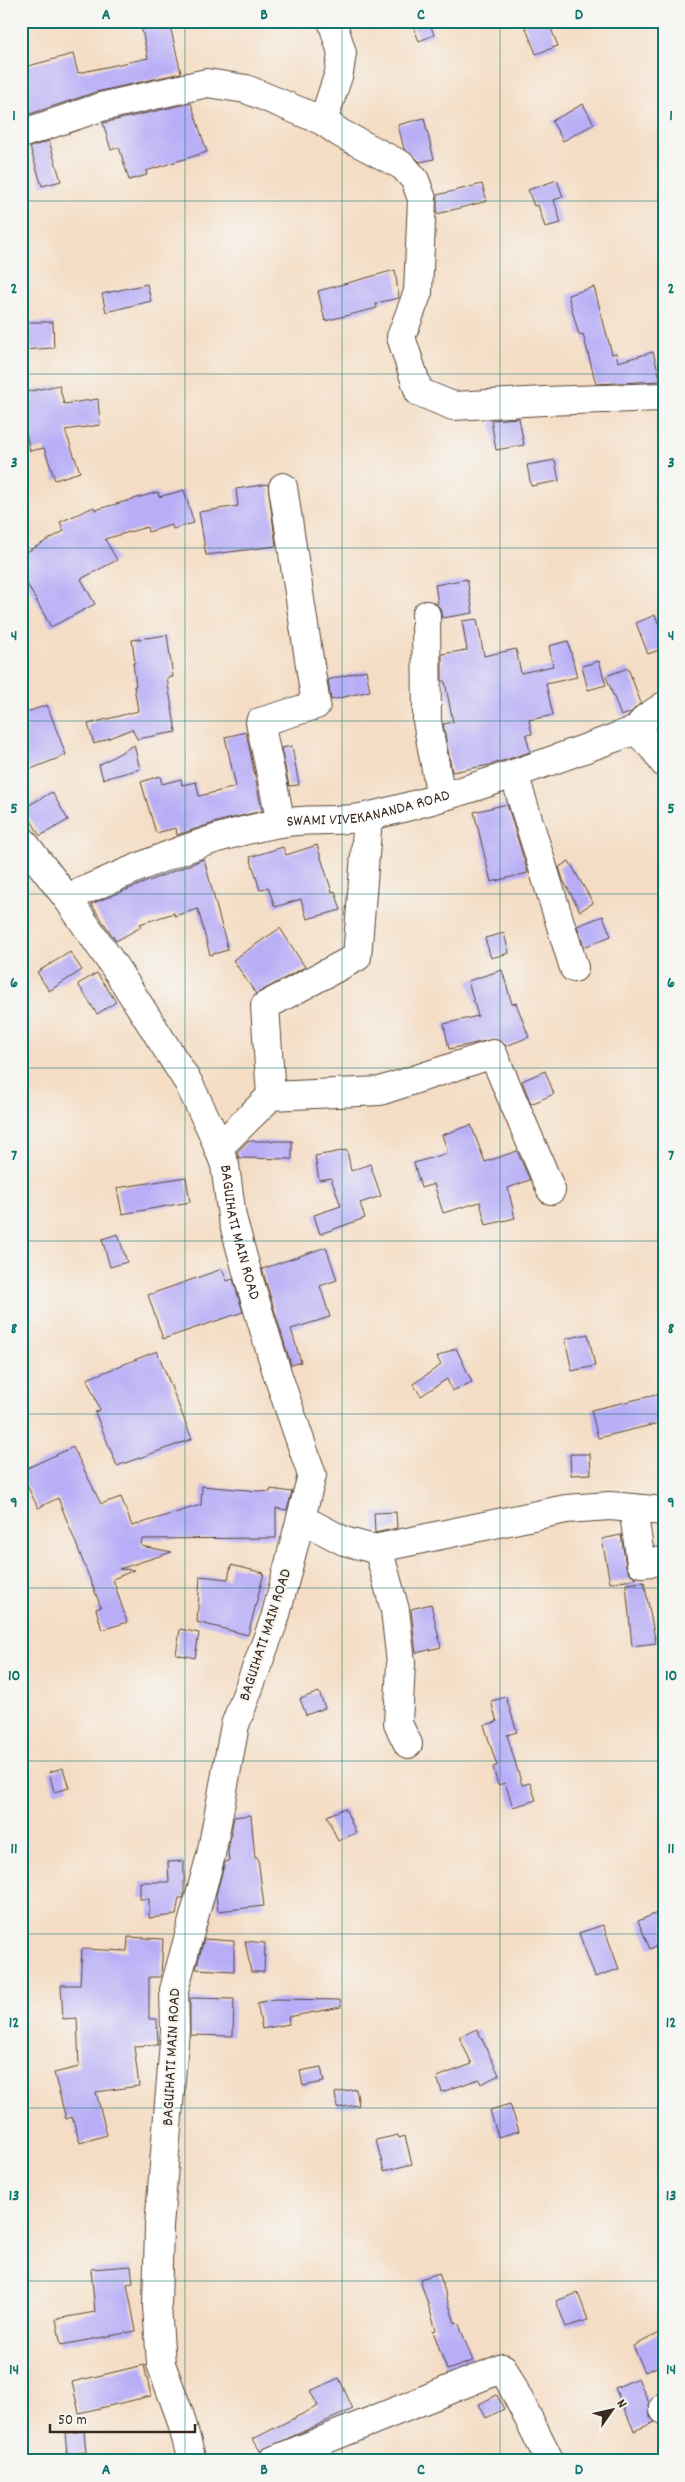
<svg xmlns="http://www.w3.org/2000/svg" width="685" height="2482" font-family="Dekko,sans-serif">
  <style>
    .building { fill: #b8adf6 }
    .lines { fill: none; stroke-linecap: round; stroke-linejoin: round }
    .minor-casing { stroke: #574537; stroke-width: 30 }
    .minor { stroke: #fff; stroke-width: 28 }
    .grid { fill: none; stroke: #0f766e; stroke-width: 1; stroke-opacity: 0.55 }
    .labels { text-anchor: middle; dominant-baseline: central; stroke-width: 4.5; stroke-linejoin: round; paint-order: stroke }
    .street-label { font-size: 16px; fill: #3b2a1e; stroke: #f6f6f2 }
    .neatline { fill: none; stroke: #0f766e; stroke-width: 2 }
    .grid-label { font-size: 16px; text-anchor: middle; font-weight: bold; fill: #0f766e }
  </style>
  <rect width="100%" height="100%" fill="#f6f6f2"/>
  <filter id="ink" filterUnits="userSpaceOnUse"><feTurbulence type="fractalNoise" baseFrequency=".02" numOctaves="2"/><feDisplacementMap in="SourceGraphic" scale="10" xChannelSelector="R" yChannelSelector="G"/><feConvolveMatrix kernelMatrix="1 2 1 2 8 2 1 2 1" color-interpolation-filters="sRGB"/></filter>
  <filter id="wash" filterUnits="userSpaceOnUse"><feTurbulence type="fractalNoise" baseFrequency=".0096" numOctaves="4" result="noise"/><feDisplacementMap in="SourceGraphic" scale="20" xChannelSelector="R" yChannelSelector="G"/><feGaussianBlur stdDeviation="1.12" result="paint"/><feColorMatrix in="noise" values="0 0 0 0 0 0 0 0 0 0 0 0 0 0 0 0 0 1.4 0 .05"/><feComposite in="paint" operator="in"/></filter>
  <g filter="url(#wash)">
    <rect width="100%" height="100%" fill="#f4ddc4"/>
    <g id="blocks">
      <path class="building" d="M140,21H169L181,73L96,92L21,117V68L73,54L78,73L148,58Z
        M411,21H429L434,35L419,41Z
        M523,21H548L558,46L536,54Z
        M191,103L207,152L146,171L147,175L129,180L119,147L111,150L103,123Z
        M583,104L594,124L563,141L552,121Z
        M424,118L434,159L420,162L404,149L398,125Z
        M49,141L61,181L42,186L30,147Z
        M557,180L563,197L554,200L561,223L545,227L538,205L534,206L528,190Z
        M482,184L487,201L437,214V195Z
        M395,270L399,298L376,303L377,308L325,321L318,291Z
        M147,284L151,301L106,312L102,294Z
        M594,287L612,354L616,353L618,362L653,352L661,381L596,384L583,334L579,335L568,295Z
        M21,322H53L54,348L21,350Z
        M59,385L64,404L98,399L100,425L65,430L80,472L55,480L44,448L30,451L21,411V393Z
        M519,418L524,445L496,450L491,420Z
        M555,460L559,481L531,486L527,465Z
        M268,484L276,546L206,555L199,512L238,506L236,489Z
        M184,490L194,523L173,529L172,525L148,532L147,527L105,539L117,560L81,579L95,604L51,627L21,573V555L64,531L60,522L94,507L95,510L158,492L159,497Z
        M467,579L473,613L442,618L440,608L436,604L438,603L435,585Z
        M655,615L664,637V648L648,654L636,623Z
        M477,619L484,656L516,649L521,673L553,666L549,646L568,641L577,677L546,684L553,715L529,720L532,734L526,735L530,752L490,765L452,772L443,724L453,722L445,682L442,680V654L467,650L462,621Z
        M167,635L173,677L167,678L176,732L137,739L132,729L94,744L88,724L138,711L134,686H136L133,663H135L132,640Z
        M599,661L606,685L588,690L582,666Z
        M628,668L641,703L630,713L621,716L606,676Z
        M366,670L370,691L331,700L328,680Z
        M47,705L66,755L21,773V714Z
        M246,732L262,811L220,821L177,835L176,828L156,833L141,782L160,776L162,784L181,779L182,785L196,782L199,796L236,787L225,737Z
        M134,745L140,769L103,779L99,765Z
        M292,746L299,785L289,786L281,748Z
        M52,792L68,820L40,836L24,808Z
        M507,804L528,873L491,882L474,812Z
        M317,845L332,892L335,891L341,910L307,919L301,899L275,907L268,887L260,890L250,857L283,847L286,855Z
        M204,859L228,950L210,955L198,909L174,916V913L140,924L141,927L116,941L91,904Z
        M569,861L593,903L580,911L563,880L559,867Z
        M603,916L611,936L584,947L577,926Z
        M280,928L305,967L256,994L233,960Z
        M504,933L509,953L491,958L485,938Z
        M70,952L82,970L49,991L37,972Z
        M502,970L512,1004L516,1003L529,1037L506,1046L495,1039L449,1049L444,1024L478,1016L468,981Z
        M97,973L116,1002L97,1014L78,984Z
        M545,1071L554,1094L531,1104L522,1081Z
        M471,1125L485,1162L517,1151L530,1180L508,1188L515,1218L486,1225L480,1202L443,1213L434,1184L421,1188L414,1163L448,1153L442,1135Z
        M248,1141H292V1159L239,1158L237,1152Z
        M347,1150L351,1171L370,1164L381,1196L360,1203L365,1218L320,1234L314,1215L341,1206L331,1178L319,1180L315,1156Z
        M186,1177L190,1202L122,1214L117,1188Z
        M118,1234L127,1262L110,1267L102,1239Z
        M326,1247L337,1280L320,1286L330,1317L291,1329L301,1362L291,1365L262,1269Z
        M222,1269L227,1281L233,1279L243,1312L163,1339L148,1295Z
        M588,1334L595,1366L572,1371L565,1339Z
        M456,1348L472,1382L452,1391L447,1379L421,1396L413,1384L441,1365L437,1357Z
        M157,1351L192,1439L117,1466L95,1412L100,1410L87,1379Z
        M664,1393V1422L598,1438L591,1410Z
        M73,1447L101,1504L121,1497L132,1526L201,1505L202,1486L270,1492L271,1489L292,1492L287,1510L276,1508V1538L142,1539L141,1546L172,1552L119,1569L134,1570L113,1579L127,1622L102,1630L96,1609L101,1607L58,1498L38,1508L21,1473V1471Z
        M570,1454H590L591,1474L571,1475Z
        M396,1512L397,1528L375,1533L374,1513Z
        M621,1535L626,1566L629,1573L637,1578L610,1583L602,1539Z
        M231,1565L264,1573L248,1635L197,1622L200,1576L228,1579Z
        M644,1582L656,1643L632,1646L626,1584Z
        M431,1604L441,1647L416,1653L411,1609Z
        M180,1629L199,1633L195,1658L176,1654Z
        M319,1692L325,1708L306,1715L300,1699Z
        M506,1697L517,1732L507,1735L522,1785L530,1783L536,1800L513,1807L505,1783L498,1785L493,1767L497,1766L484,1725L497,1722L491,1701Z
        M63,1768L69,1788L54,1792L49,1772Z
        M345,1808L356,1833L338,1841L327,1816Z
        M251,1815L255,1858H258L264,1906L218,1911L216,1895L225,1862L229,1861L228,1851L234,1817Z
        M184,1861V1896L183,1898H179L176,1915L149,1918V1899H140V1882H169L168,1862Z
        M664,1910V1942L650,1949L638,1921Z
        M603,1925L619,1969L595,1977L579,1933Z
        M128,1937L163,1939L161,1977H149V2019H157L158,2045L134,2046L139,2086L96,2092L107,2135L80,2143L72,2117L66,2119L54,2073L79,2067L77,2018L63,2019L61,1985H80L82,1949L127,1951Z
        M204,1939L234,1941V1971L196,1969Z
        M245,1941L265,1943L264,1972H251Z
        M190,1998L234,1999L233,2036L190,2035Z
        M275,1999L340,2000L341,2007L288,2017L289,2024L262,2029L257,2003Z
        M477,2029L499,2075L481,2084L479,2079L442,2092L437,2077L472,2064L459,2037Z
        M321,2067L324,2082L303,2086L300,2071Z
        M356,2089L359,2105L337,2108L335,2093Z
        M510,2104L519,2131L498,2137L490,2110Z
        M398,2135L399,2138L405,2136L412,2164L384,2171L376,2140Z
        M131,2266L133,2283L127,2284L136,2331L61,2345L56,2319L95,2312L91,2269Z
        M439,2273L455,2323L458,2322L473,2361L447,2370L433,2331L436,2330L420,2279Z
        M578,2293L588,2320L566,2327L556,2301Z
        M664,2331V2364L645,2372L633,2346Z
        M144,2365L151,2396L79,2413L72,2382Z
        M339,2378L353,2409L260,2451L253,2439L318,2406L310,2391Z
        M638,2378L649,2403L650,2417L655,2422L634,2431L615,2388Z
        M497,2395L504,2409L486,2418L479,2404Z
        M84,2431L86,2452L67,2454L65,2433Z"/>
    </g>
  </g>
  <g filter="url(#ink)">
    <use href="#blocks" fill-opacity="0" stroke="#574537" stroke-width="1"/>
    <g class="lines">
      <g class="minor-casing">
        <g id="minor">
          <path d="M332,21L342,53L339,73L323,121L340,133L403,166L415,180L422,199L418,292L401,337L419,392L453,406L544,401L664,397"/>
          <path d="M21,134L101,107L207,83L246,89L323,121"/>
          <path d="M426,615L427,721L441,797"/>
          <path d="M636,730L655,750L664,763"/>
          <path d="M514,774L574,968"/>
          <path d="M281,823L260,722L316,705L283,487"/>
          <path id="s1" d="M21,839L67,898L118,972L188,1082L211,1129L225,1165L232,1217L250,1283L278,1376L312,1475L275,1618L235,1725L211,1855L174,1990L175,2030L159,2226L157,2306L161,2364L180,2416L192,2461"/>
          <path id="s2" d="M67,898C136,868 205,836 280,823C309,818 341,823 370,816C461,795 548,762 636,730L646,718L664,706"/>
          <path d="M271,1096L265,1006L357,957L368,817"/>
          <path d="M218,1148L271,1096L380,1091L493,1054L551,1190"/>
          <path d="M633,1508L641,1563L664,1561"/>
          <path d="M302,1519L344,1541L374,1549L566,1509L610,1506L664,1511"/>
          <path d="M378,1548L395,1610L401,1663L398,1724L408,1744"/>
          <path d="M664,2407V2410"/>
          <path d="M272,2461L503,2368L550,2461"/>
        </g>
      </g>
      <use href="#minor" class="minor"/>
    </g>
  </g>
  <path class="grid" d="M185,21V2461M342,21V2461M500,21V2461M21,201H664M21,374H664M21,548H664M21,721H664M21,894H664M21,1068H664M21,1241H664M21,1414H664M21,1588H664M21,1761H664M21,1934H664M21,2108H664M21,2281H664"/>
  <g class="labels">
    <g class="street-label">
      <text stroke="none"><textPath href="#s2" startOffset="316">SWAMI VIVEKANANDA ROAD</textPath></text>
      <text stroke="none"><textPath href="#s1" startOffset="455">BAGUIHATI MAIN ROAD</textPath></text>
      <text transform="translate(266 1635) rotate(-72)">BAGUIHATI MAIN ROAD</text>
      <text transform="translate(172 2057) rotate(-87)">BAGUIHATI MAIN ROAD</text>
    </g>
  </g>
  <rect width="685" height="2482" fill="none" stroke="#f6f6f2" stroke-width="55"/>
  <g transform="translate(612 2410) rotate(56)" stroke="#f6f6f2" stroke-width="4" paint-order="stroke">
  <path d="M0-4L9 19L0 12L-9 19Z" fill="#3b2a1e"/>
  <text y="-8" font-size="14" font-weight="bold" text-anchor="middle" fill="#3b2a1e">N</text>
  </g>
  <path d="M50 2424v8h145v-8" fill="none" stroke="#3b2a1e" stroke-width="2.5"/>
  <text x="58" y="2424" font-size="15" fill="#3b2a1e" stroke="#f6f6f2" stroke-width="4" paint-order="stroke">50 m</text>
  <rect x="28" y="28" width="630" height="2426" class="neatline"/>
  <g class="grid-label">
    <text x="106" y="19">A</text>
    <text x="264" y="19">B</text>
    <text x="421" y="19">C</text>
    <text x="579" y="19">D</text>
    <text x="14" y="120">1</text>
    <text x="671" y="120">1</text>
    <text x="14" y="293">2</text>
    <text x="671" y="293">2</text>
    <text x="14" y="467">3</text>
    <text x="671" y="467">3</text>
    <text x="14" y="640">4</text>
    <text x="671" y="640">4</text>
    <text x="14" y="813">5</text>
    <text x="671" y="813">5</text>
    <text x="14" y="987">6</text>
    <text x="671" y="987">6</text>
    <text x="14" y="1160">7</text>
    <text x="671" y="1160">7</text>
    <text x="14" y="1333">8</text>
    <text x="671" y="1333">8</text>
    <text x="14" y="1507">9</text>
    <text x="671" y="1507">9</text>
    <text x="14" y="1680">10</text>
    <text x="671" y="1680">10</text>
    <text x="14" y="1853">11</text>
    <text x="671" y="1853">11</text>
    <text x="14" y="2027">12</text>
    <text x="671" y="2027">12</text>
    <text x="14" y="2200">13</text>
    <text x="671" y="2200">13</text>
    <text x="14" y="2374">14</text>
    <text x="671" y="2374">14</text>
    <text x="106" y="2474">A</text>
    <text x="264" y="2474">B</text>
    <text x="421" y="2474">C</text>
    <text x="579" y="2474">D</text>
  </g>
</svg>
